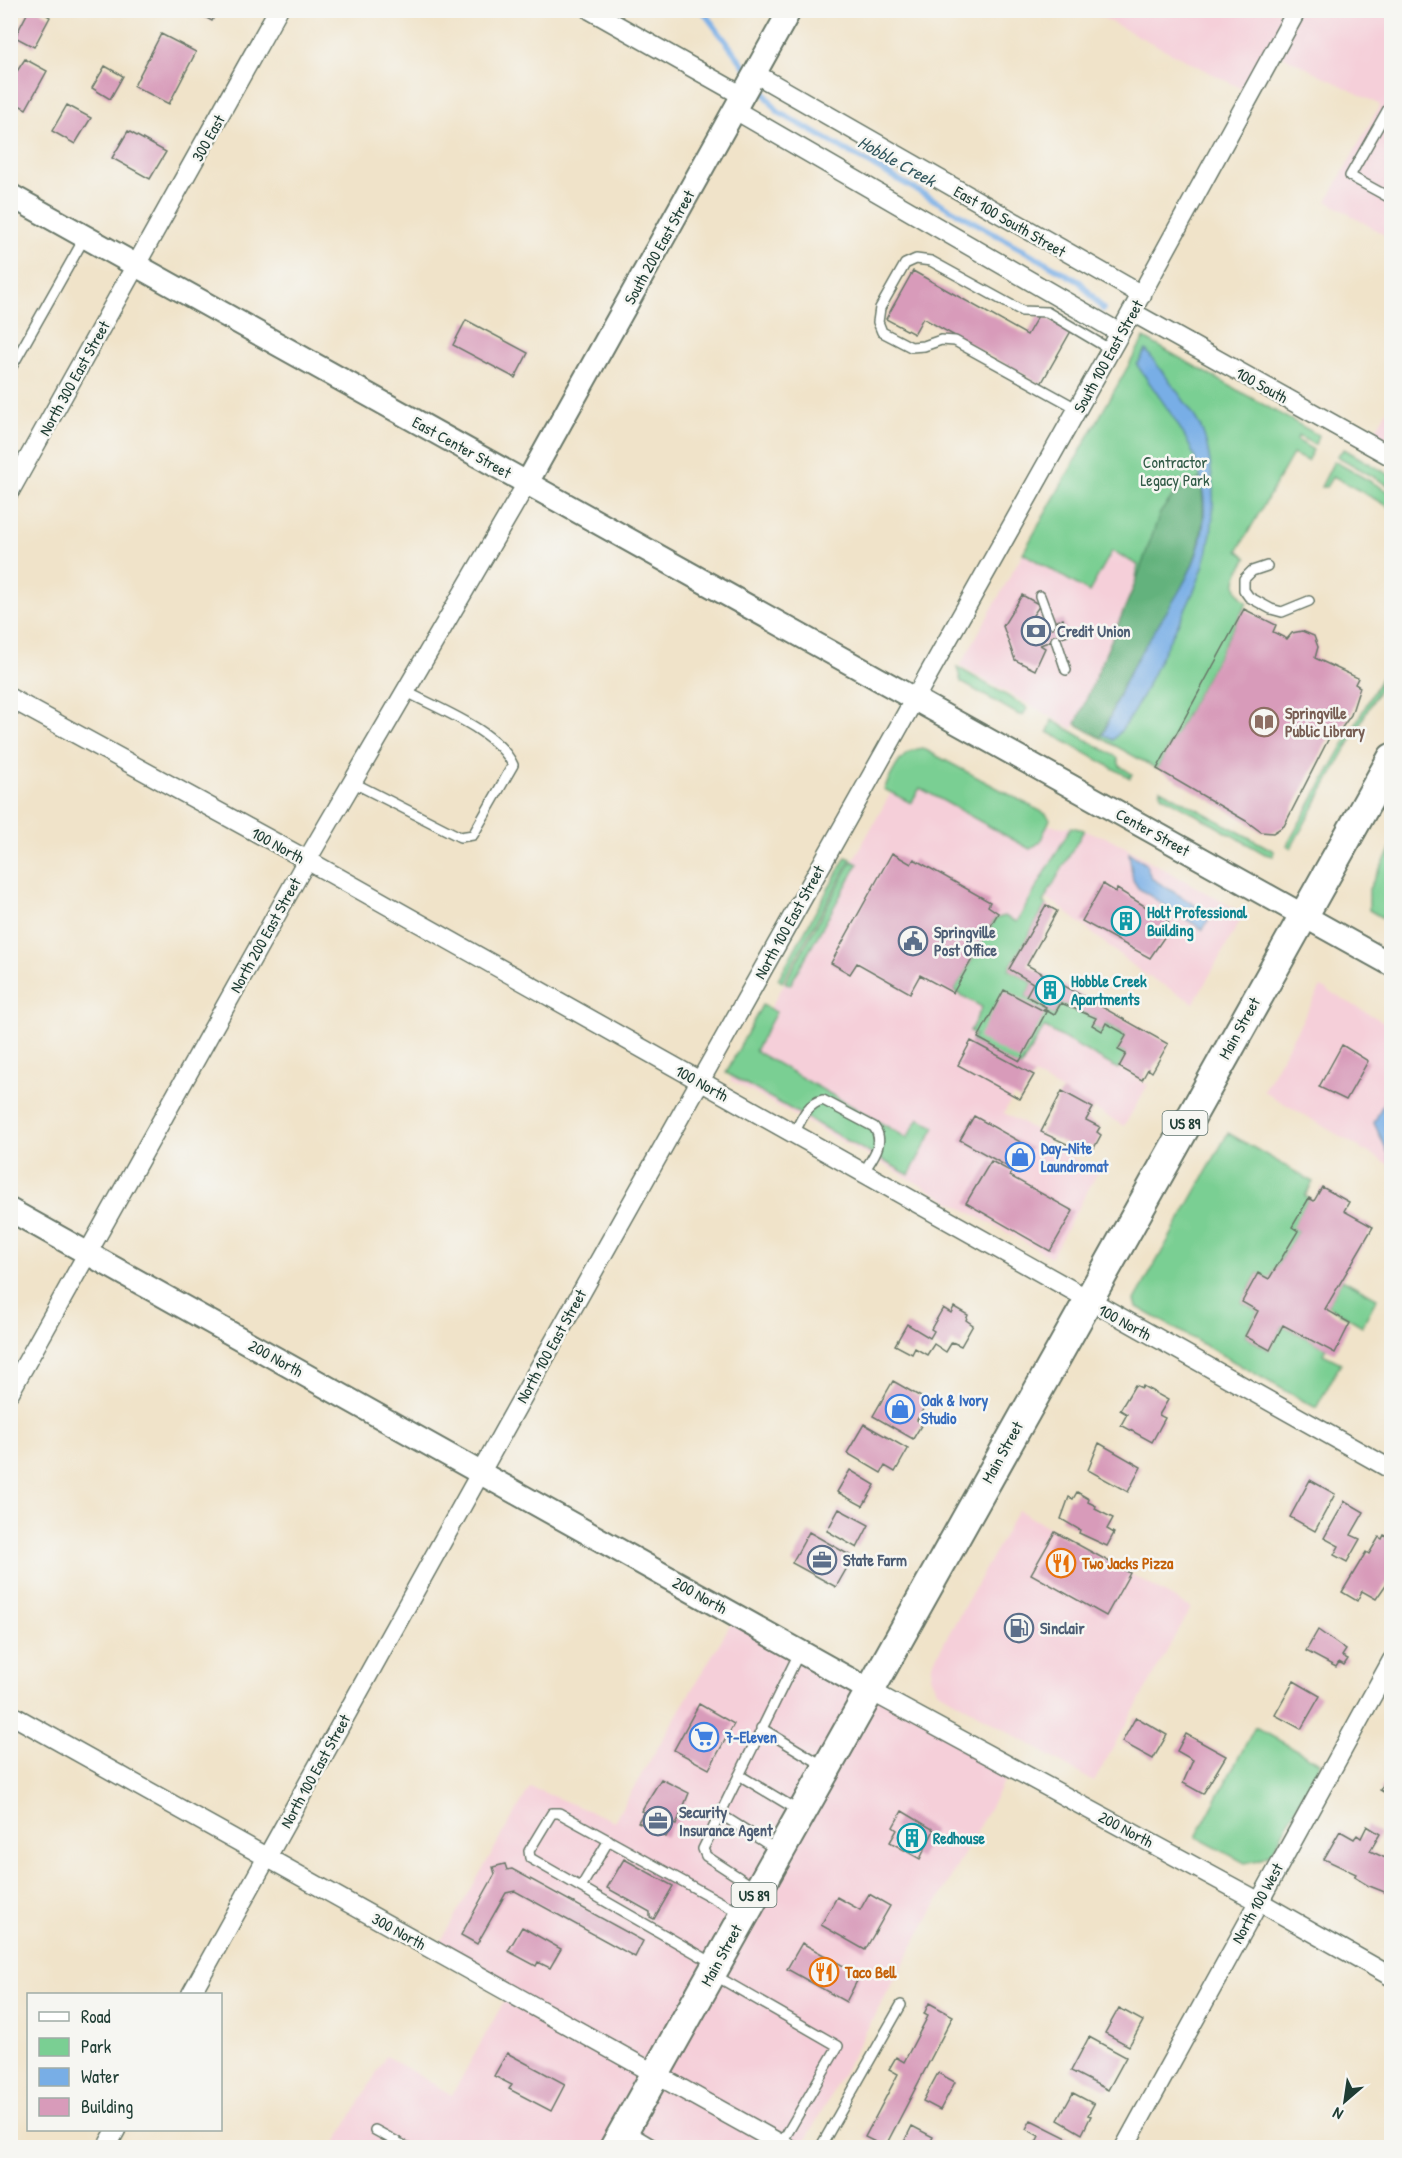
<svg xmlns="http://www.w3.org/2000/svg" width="1402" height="2158" font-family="'Patrick Hand',sans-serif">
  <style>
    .built { fill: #f5cfd9 }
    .green { fill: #7acf93; stroke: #4c8664; stroke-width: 1.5 }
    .forest { fill: #63b27d; stroke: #417858; stroke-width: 1.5 }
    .water { fill: #78aee6; stroke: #4c768d; stroke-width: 1.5 }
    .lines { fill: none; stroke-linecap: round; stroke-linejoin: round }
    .stream { stroke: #78aee6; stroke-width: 6 }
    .building { fill: #d89bba }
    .service-casing { stroke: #687768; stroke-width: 12 }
    .minor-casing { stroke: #687768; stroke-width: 21 }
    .tertiary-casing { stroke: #687768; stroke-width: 26 }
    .primary-casing { stroke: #687768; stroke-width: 32 }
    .service { stroke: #fff; stroke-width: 9 }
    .minor { stroke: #fff; stroke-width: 18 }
    .tertiary { stroke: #fff; stroke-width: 22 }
    .primary { stroke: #fff; stroke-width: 28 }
    .labels { text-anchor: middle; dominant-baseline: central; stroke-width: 5; stroke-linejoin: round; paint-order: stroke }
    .shield { fill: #f6f6f2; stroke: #60746d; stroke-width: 1.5 }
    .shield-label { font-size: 15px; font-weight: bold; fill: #1f3d34 }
    .street-label { font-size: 16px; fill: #1f3d34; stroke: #f6f6f2 }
    .park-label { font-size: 16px; fill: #315a47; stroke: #f6f6f2 }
    .service-label { font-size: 16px; font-weight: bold; fill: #4e5e75; stroke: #f6f6f2; text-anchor: start }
    .education-label { font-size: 16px; font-weight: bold; fill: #785e54; stroke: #f6f6f2; text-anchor: start }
    .culture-label { font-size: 16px; font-weight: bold; fill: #0d838f; stroke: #f6f6f2; text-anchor: start }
    .shop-label { font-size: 16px; font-weight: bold; fill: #366cbe; stroke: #f6f6f2; text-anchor: start }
    .food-label { font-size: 16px; font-weight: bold; fill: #c56008; stroke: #f6f6f2; text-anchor: start }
    .water-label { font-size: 18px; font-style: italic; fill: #355960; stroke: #f6f6f2 }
  </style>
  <rect width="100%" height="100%" fill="#f6f6f2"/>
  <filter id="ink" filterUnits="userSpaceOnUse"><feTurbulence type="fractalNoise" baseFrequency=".0167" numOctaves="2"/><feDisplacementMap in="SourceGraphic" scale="12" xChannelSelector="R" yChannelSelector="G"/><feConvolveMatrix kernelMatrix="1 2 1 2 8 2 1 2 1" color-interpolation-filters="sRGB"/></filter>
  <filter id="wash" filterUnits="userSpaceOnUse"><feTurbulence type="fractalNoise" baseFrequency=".008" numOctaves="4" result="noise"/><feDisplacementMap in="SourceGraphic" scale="24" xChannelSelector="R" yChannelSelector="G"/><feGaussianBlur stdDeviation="1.35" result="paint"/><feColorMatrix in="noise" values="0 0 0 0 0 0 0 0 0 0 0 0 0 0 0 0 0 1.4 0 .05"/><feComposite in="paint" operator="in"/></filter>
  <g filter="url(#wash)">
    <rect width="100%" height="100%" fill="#f0e3c9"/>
    <path class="built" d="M1095,10L1391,11V239L1327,201L1380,105L1275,52L1252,94L1093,13Z
      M1391,403V457L1368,444Z
      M1112,551L1138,565L1135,584L1073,729L960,666L1023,553L1088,592Z
      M911,757L1027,823L1076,828L1109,838L1244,914L1194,1003L1141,972L1056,904L1045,899L986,993L1148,1085L1124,1126L1034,1075L1020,1099L1013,1096L1004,1113L1049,1138L1047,1143L1098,1172L1051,1257L730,1080Z
      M1321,987L1391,1026V1166L1263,1091Z
      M1018,1510L1191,1608L1094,1782L937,1690L931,1676L932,1664Z
      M736,1615L1012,1767L802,2147L333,2148L386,2056L452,2095L509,1992L435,1951L530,1787L614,1821Z"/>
    <path class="green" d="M1144,338L1318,435L1315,445L1298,436L1297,440L1313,450L1307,461L1293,454L1238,550L1247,558C1236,574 1229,588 1247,603L1157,769L1076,724L1135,584L1138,565L1112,551L1089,592L1023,553Z
      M1344,449L1391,476V487L1337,456Z
      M1334,461L1391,493V508L1333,476L1326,487H1321Z
      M1391,661V668L1291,848L1287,845Z
      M957,667L1025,706L1027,709L1023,715H1019L961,682Z
      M1052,720L1117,757L1120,766L1132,774L1130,778L1048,732Z
      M922,748L1046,814L1050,819L1040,842L1030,849L920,788L911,803L884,789C894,770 900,751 922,748Z
      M1160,789L1274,851V856L1265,854L1161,795Z
      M1071,827L1084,830L1043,902L1046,905L1009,969L1033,983L1026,996L1046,1007L1045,1009L1054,1015L1061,1003L1096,1018L1092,1025L1101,1031L1106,1023L1126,1036L1118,1050L1126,1054L1118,1069L1044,1027L1020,1068L971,1041L975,1035L970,1031L982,1007L954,991L995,919L1004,916L1017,922Z
      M1391,848V923L1369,910V889Z
      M846,857L851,859L782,982L778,979Z
      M852,861L858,864L790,985L785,982Z
      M762,1005L776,1012L755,1051L907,1138L919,1118L935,1127L909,1175L726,1073Z
      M1228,1133L1313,1182L1305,1196L1309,1198L1293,1227L1298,1231L1269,1279L1258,1273L1242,1302L1258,1311L1245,1336L1269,1350L1283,1325L1326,1348L1323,1354L1341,1363L1316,1408L1137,1307L1135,1300Z
      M1342,1279L1377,1298L1362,1326L1327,1305Z
      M1255,1727L1320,1763L1272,1853L1259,1860L1245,1863L1196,1837Z"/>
    <path class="forest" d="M1200,478C1216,558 1170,602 1133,666C1120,688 1111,714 1101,738L1076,724L1135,584L1160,513L1172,497Z"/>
    <path class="water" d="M1146,350C1163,374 1188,402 1201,428C1208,443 1210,461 1212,477C1219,545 1198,587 1167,645C1151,676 1137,714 1113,740L1103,735C1112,713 1120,689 1132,668C1169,599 1223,554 1198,467C1187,431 1158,396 1137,365Z
      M1129,853L1146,864L1151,878L1211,915L1203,930L1138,888L1133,880Z
      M1384,1102L1391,1116V1169L1389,1155L1374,1123Z"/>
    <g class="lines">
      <path class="stream" d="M702,10L749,72
        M757,83L778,112L1080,282L1103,309"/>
    </g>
    <g id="blocks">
      <path class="building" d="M29,10H39L50,17L34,47L15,37Z
        M192,10H218L212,21Z
        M161,34L196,52L169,104L134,86Z
        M25,59L47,71L26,109L10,100V82Z
        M105,66L123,76L110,99L92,88Z
        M67,105L91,118L75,144L52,131Z
        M128,131L166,152L150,179L112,158Z
        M913,271L1027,335L1039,314L1071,331L1041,384L923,318L914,334L886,319Z
        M466,320L528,353L515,378L453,345Z
        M1022,595L1040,605L1033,615L1036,622L1045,619L1047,624L1063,619L1068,635L1040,645L1045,648L1035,670L1015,660L1003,626Z
        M1244,609L1276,625L1273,632L1287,639L1292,633L1302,631L1314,636L1318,647L1315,658L1358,678L1355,684L1360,687L1351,715L1341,729L1329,738L1284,826L1273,833L1261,832L1246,821L1157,769Z
        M892,853L911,864L914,859L990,902L988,906L998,913L953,993L920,975L910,993L857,963L850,974L831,963Z
        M1103,884L1116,892L1117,889L1169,921L1162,934L1165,936L1150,958L1082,921Z
        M1046,905L1057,911L1027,965L1168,1044L1152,1072L1148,1069L1142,1080L1119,1067L1126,1054L1118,1050L1126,1036L1122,1032L1106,1023L1102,1031L1092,1025L1096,1018L1061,1003L1054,1015L1044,1009L1046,1007L1026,996L1033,983L1009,969Z
        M1004,990L1046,1012L1020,1061L978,1038Z
        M971,1041L1034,1075L1020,1099L958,1065Z
        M1342,1045L1368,1061L1346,1100L1319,1087Z
        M1062,1091L1093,1108L1086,1120L1100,1127L1097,1132L1101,1135L1094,1148L1090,1145L1086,1153L1041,1132Z
        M974,1116L1031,1148L1017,1172L960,1140Z
        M991,1161L1012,1172L1010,1176L1073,1211L1050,1251L966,1203Z
        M1322,1187L1349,1202L1344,1211L1373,1227L1325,1309L1350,1323L1335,1353L1283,1325L1270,1350L1245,1336L1258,1311L1242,1302L1258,1273L1269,1279L1298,1231L1292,1227L1309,1198L1314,1201Z
        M954,1307L968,1315L966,1320L973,1325L961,1346L952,1342L946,1352L934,1344L927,1355L915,1348L912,1354L895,1345L907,1324L930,1338L934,1331L931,1329L943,1308L951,1313Z
        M893,1381L928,1401L917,1420L922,1424L913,1439L873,1416Z
        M1135,1385L1142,1388L1143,1386L1168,1400L1159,1415L1165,1418L1152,1442L1121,1425L1127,1414L1120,1410Z
        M864,1424L908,1449L895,1472L885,1466L881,1473L847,1453Z
        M1099,1443L1141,1467L1128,1492L1088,1470Z
        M850,1470L875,1485L863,1506L837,1492Z
        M1310,1480L1335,1494L1315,1531L1290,1517Z
        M1077,1492L1089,1499L1088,1502L1096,1506L1095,1509L1113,1518L1107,1529L1114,1533L1107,1546L1079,1533L1080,1530L1061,1519L1069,1497L1073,1499Z
        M1345,1501L1364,1512L1351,1535L1360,1539L1347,1562L1334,1555L1339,1546L1324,1538Z
        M839,1509L869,1525L857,1548L827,1531Z
        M809,1532L853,1557L836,1587L792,1563Z
        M1055,1532L1130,1573L1106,1616L1031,1574Z
        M1384,1535L1392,1539V1576L1376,1599L1362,1591L1357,1601L1342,1592L1366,1552L1369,1554L1379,1537L1382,1539Z
        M1318,1630L1346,1650L1342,1656L1348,1659L1344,1665L1339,1662L1336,1667L1306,1651Z
        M1294,1681L1320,1696L1301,1729L1275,1715Z
        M699,1704L734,1724L709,1769L674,1750Z
        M1136,1717L1167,1735L1153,1759L1122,1742Z
        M1186,1734L1226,1756L1203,1794L1183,1783L1193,1760L1177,1751Z
        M1392,1770V1797L1380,1790Z
        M661,1779L689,1793L676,1825L673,1824L666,1837L638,1822L644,1812L641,1811Z
        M902,1811L934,1830L920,1859L890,1842L897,1830L893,1827Z
        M1367,1826L1380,1834L1370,1851L1392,1861V1895L1367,1885L1354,1877L1356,1874L1324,1859L1340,1831L1354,1839L1357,1835L1361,1838Z
        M624,1859L673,1886L654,1919L650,1917V1912L607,1888Z
        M505,1864L507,1870L512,1869L643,1941L635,1957L515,1891L506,1893L477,1944L461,1935L495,1874L493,1867Z
        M869,1894L890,1906L865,1950L821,1925L837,1897L860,1910Z
        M522,1927L561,1949L550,1968L538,1962L536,1966L508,1951Z
        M802,1943L860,1975L846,2002L787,1969Z
        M929,2003L953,2016L885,2147L865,2137L898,2074L889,2069L896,2057L904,2062L928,2016L924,2014Z
        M1119,2008L1143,2021L1129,2046L1105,2033Z
        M1089,2037L1126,2057L1108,2090L1071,2071Z
        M507,2053L565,2084L551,2111L509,2089L512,2085L494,2076Z
        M938,2073L955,2082L940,2110L923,2101Z
        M1073,2093L1094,2104L1088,2115L1091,2116L1082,2134L1058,2120Z
        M1031,2120L1077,2143L1075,2148H1033L1039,2136L1026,2129Z
        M912,2126L933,2137L927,2148H901Z"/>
    </g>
  </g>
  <g filter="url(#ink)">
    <use href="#blocks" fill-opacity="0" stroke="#687768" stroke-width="1.5"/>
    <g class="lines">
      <g class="service-casing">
        <path id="service" d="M1392,102L1350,176L1392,199
          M10,370L85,237
          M1078,409L955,341L941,340L924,346L911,347L882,332L878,322L880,308L905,264L916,259L931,261L1022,311L1047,312L1111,350
          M1267,566L1252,571L1244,579V590L1249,597L1271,609L1282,612L1309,601
          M1040,596L1050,623
          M1056,640L1066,670
          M352,782L460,837L473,835L513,765C497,730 438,709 405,691
          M794,1134C801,1120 807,1103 823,1100L874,1127C886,1143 872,1158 863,1173
          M761,1728L824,1766
          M739,1775L799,1811
          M720,1814L777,1850
          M581,1887L609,1840
          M755,1888L706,1856L703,1849L800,1651
          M713,1963L530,1858L529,1851L552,1813H559L742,1914
          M716,1976L838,2046L781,2144
          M627,2129L659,2148
          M375,2130L408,2148
          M820,2148L901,2005"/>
      </g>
      <g class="minor-casing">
        <path id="minor" d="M590,10L743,96
          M754,73L1142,295
          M735,110L1120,333
          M1132,312L1392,457
          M10,491L278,10
          M10,698L307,860L1392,1470
          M10,1392L307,860L527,483
          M869,1690L1258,1901L1392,1977
          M10,1714L788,2148
          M191,1994L507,1425L1120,333L1297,10
          M106,2148L116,2130
          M1124,2148L1392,1660"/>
      </g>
      <g class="tertiary-casing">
        <path id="tertiary" d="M10,195L1392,965
          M527,483L790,10
          M10,1210L869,1690"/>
      </g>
      <g class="primary-casing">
        <path id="primary" d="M614,2148L1392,758"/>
      </g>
      <use href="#service" class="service"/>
      <use href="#minor" class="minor"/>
      <use href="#tertiary" class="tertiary"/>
      <use href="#primary" class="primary"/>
    </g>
  </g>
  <defs>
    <g id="bank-ring" transform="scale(1.5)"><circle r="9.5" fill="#f6f6f2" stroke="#5c6f8a" stroke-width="1.5"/><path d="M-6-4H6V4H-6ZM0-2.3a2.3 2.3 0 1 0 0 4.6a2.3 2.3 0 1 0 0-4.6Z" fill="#5c6f8a"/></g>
    <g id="library-ring" transform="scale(1.5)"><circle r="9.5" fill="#f6f6f2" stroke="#8d6e63" stroke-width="1.5"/><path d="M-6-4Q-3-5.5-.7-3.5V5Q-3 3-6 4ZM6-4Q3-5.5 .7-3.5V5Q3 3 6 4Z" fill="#8d6e63"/></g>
    <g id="building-ring" transform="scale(1.5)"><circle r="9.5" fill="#f6f6f2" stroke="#0f9aa8" stroke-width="1.5"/><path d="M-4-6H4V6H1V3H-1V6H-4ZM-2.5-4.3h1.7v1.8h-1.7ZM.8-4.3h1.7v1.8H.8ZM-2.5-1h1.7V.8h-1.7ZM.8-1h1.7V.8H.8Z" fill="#0f9aa8"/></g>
    <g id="civic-ring" transform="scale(1.5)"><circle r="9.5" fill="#f6f6f2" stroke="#5c6f8a" stroke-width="1.5"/><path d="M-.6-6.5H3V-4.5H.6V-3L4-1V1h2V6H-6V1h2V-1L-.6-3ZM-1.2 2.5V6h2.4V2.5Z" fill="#5c6f8a"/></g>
    <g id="shop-ring" transform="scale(1.5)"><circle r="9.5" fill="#f6f6f2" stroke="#3f7fe0" stroke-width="1.5"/><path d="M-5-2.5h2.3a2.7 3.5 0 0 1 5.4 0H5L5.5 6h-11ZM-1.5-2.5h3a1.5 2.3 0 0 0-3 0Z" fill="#3f7fe0"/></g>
    <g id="office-ring" transform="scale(1.5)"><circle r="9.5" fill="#f6f6f2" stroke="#5c6f8a" stroke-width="1.5"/><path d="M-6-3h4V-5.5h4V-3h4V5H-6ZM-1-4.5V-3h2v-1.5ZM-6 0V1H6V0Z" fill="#5c6f8a"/></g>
    <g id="restaurant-ring" transform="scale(1.5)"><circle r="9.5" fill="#f6f6f2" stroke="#e8710a" stroke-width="1.5"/><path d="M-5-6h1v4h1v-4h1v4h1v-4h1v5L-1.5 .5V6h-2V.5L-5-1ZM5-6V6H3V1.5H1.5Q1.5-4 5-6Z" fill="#e8710a"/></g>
    <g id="fuel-ring" transform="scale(1.5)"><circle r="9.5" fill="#f6f6f2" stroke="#5c6f8a" stroke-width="1.5"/><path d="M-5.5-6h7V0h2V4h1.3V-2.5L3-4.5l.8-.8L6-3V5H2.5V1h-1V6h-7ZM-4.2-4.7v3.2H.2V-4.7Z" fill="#5c6f8a"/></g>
    <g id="supermarket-ring" transform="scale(1.5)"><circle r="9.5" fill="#f6f6f2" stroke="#3f7fe0" stroke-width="1.5"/><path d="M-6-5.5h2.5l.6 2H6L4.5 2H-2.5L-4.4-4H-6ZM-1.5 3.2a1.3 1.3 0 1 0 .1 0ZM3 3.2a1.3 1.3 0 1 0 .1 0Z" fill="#3f7fe0"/></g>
  </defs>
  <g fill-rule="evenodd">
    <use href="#bank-ring" x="1036" y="631"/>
    <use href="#library-ring" x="1264" y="722"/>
    <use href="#building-ring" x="1126" y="921"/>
    <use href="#civic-ring" x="913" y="941"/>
    <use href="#building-ring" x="1050" y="990"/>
    <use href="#shop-ring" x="1020" y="1157"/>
    <use href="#shop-ring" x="900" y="1409"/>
    <use href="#office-ring" x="822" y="1560"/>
    <use href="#restaurant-ring" x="1061" y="1563"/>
    <use href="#fuel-ring" x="1019" y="1628"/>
    <use href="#supermarket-ring" x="704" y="1737"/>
    <use href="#office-ring" x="658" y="1821"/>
    <use href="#building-ring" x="912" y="1838"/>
    <use href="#restaurant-ring" x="824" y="1972"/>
  </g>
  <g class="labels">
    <g class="shield">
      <rect x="1162.5" y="1111" width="45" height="24" rx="4.5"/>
      <rect x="731.5" y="1883" width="45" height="24" rx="4.5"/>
    </g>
    <g class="shield-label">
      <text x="1185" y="1123">US 89</text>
      <text x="754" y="1895">US 89</text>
    </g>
    <g class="street-label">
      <text transform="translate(208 138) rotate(-61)">300 East</text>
      <text transform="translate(1010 221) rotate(30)">East 100 South Street</text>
      <text transform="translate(659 247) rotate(-61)">South 200 East Street</text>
      <text transform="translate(1108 356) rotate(-61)">South 100 East Street</text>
      <text transform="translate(74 378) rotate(-61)">North 300 East Street</text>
      <text transform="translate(1262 385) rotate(29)">100 South</text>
      <text transform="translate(462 447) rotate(29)">East Center Street</text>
      <text transform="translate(1153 832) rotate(29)">Center Street</text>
      <text transform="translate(278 845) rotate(29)">100 North</text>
      <text transform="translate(789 922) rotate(-61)">North 100 East Street</text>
      <text transform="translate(265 935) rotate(-61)">North 200 East Street</text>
      <text transform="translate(1239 1028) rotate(-61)">Main Street</text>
      <text transform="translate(702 1083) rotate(29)">100 North</text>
      <text transform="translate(1125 1322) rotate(29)">100 North</text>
      <text transform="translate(551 1346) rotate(-61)">North 100 East Street</text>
      <text transform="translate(276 1358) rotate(29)">200 North</text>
      <text transform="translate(1002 1452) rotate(-61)">Main Street</text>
      <text transform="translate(700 1595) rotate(29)">200 North</text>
      <text transform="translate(315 1771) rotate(-61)">North 100 East Street</text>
      <text transform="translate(1126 1829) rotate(28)">200 North</text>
      <text transform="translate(1257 1903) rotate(-61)">North 100 West</text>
      <text transform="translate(399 1931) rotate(29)">300 North</text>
      <text transform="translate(721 1955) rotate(-61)">Main Street</text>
    </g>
    <g class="park-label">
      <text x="1175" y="462">Contractor<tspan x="1175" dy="18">Legacy Park</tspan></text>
    </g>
    <g class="service-label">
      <text x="1057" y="631">Credit Union</text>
      <text x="934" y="932">Springville<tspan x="934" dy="18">Post Office</tspan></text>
      <text x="843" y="1560">State Farm</text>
      <text x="1040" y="1628">Sinclair</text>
      <text x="679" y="1812">Security<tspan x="679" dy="18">Insurance Agent</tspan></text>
    </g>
    <g class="education-label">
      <text x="1285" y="713">Springville<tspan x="1285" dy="18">Public Library</tspan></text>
    </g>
    <g class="culture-label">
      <text x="1147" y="912">Holt Professional<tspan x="1147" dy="18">Building</tspan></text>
      <text x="1071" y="981">Hobble Creek<tspan x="1071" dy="18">Apartments</tspan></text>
      <text x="933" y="1838">Redhouse</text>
    </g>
    <g class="shop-label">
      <text x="1041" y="1148">Day-Nite<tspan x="1041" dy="18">Laundromat</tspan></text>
      <text x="921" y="1400">Oak &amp; Ivory<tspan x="921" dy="18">Studio</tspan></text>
      <text x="725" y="1737">7-Eleven</text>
    </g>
    <g class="food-label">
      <text x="1082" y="1563">Two Jacks Pizza</text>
      <text x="845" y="1972">Taco Bell</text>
    </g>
    <g class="water-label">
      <text transform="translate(897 161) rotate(29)">Hobble Creek</text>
    </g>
  </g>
  <rect width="1402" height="2158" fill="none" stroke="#f6f6f2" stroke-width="36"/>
  <rect x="27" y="1993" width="195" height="138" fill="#f6f6f2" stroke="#a0aca6" stroke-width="1.5"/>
  <rect x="39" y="2012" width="30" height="9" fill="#ffffff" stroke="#a0aca6" stroke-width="1.5"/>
  <text x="81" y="2023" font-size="18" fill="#1f3d34">Road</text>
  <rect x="39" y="2038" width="30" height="18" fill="#7acf93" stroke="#a0aca6" stroke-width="1.5"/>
  <text x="81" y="2053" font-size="18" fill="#1f3d34">Park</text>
  <rect x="39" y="2068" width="30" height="18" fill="#78aee6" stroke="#a0aca6" stroke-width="1.5"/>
  <text x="81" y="2083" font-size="18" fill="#1f3d34">Water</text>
  <rect x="39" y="2098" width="30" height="18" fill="#d89bba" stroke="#a0aca6" stroke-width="1.5"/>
  <text x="81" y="2113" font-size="18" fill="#1f3d34">Building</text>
  <g transform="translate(1345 2101) rotate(209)" stroke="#f6f6f2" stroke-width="4.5" paint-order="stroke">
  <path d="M0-4.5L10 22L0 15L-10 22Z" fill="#1f3d34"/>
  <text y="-9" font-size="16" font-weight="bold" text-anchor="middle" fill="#1f3d34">N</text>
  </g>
</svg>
